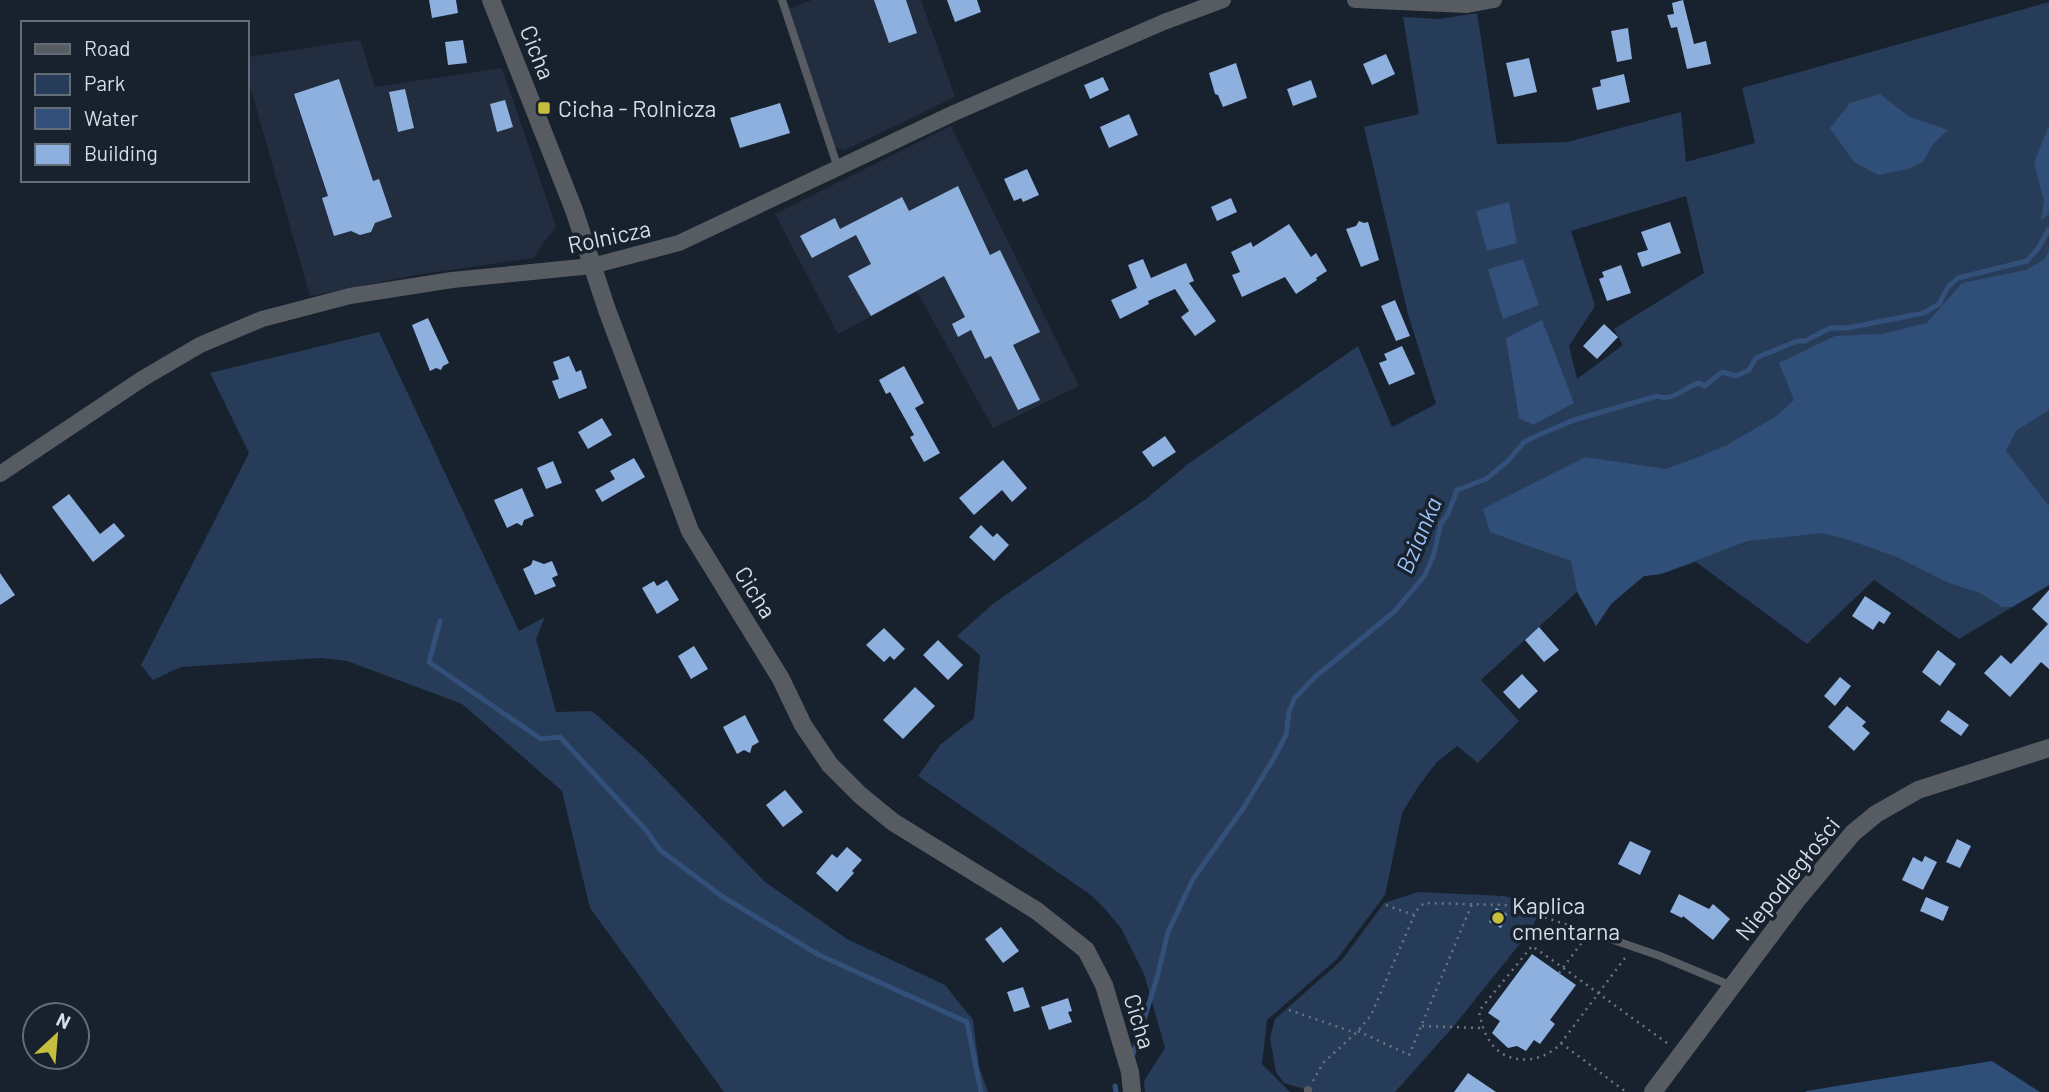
<svg xmlns="http://www.w3.org/2000/svg" width="2049" height="1092" font-family="Barlow,sans-serif">
  <style>
    .built { fill: #222d3f }
    .green { fill: #273c58; fill-rule: evenodd }
    .forest { fill: #304f78 }
    .water { fill: #32507a }
    .lines { fill: none; stroke-linecap: round; stroke-linejoin: round }
    .stream { stroke: #32507a; stroke-width: 5 }
    .building { fill: #8db0de }
    .path { stroke: #6c747f; stroke-width: 2.5; stroke-dasharray: 2 5; stroke-linecap: butt }
    .service { stroke: #575c63; stroke-width: 8 }
    .minor { stroke: #575c63; stroke-width: 16 }
    .tertiary { stroke: #575c63; stroke-width: 18 }
    .poi-dot { fill: #c4bd3e; stroke: #18212e; stroke-width: 2.5 }
    .labels { text-anchor: middle; dominant-baseline: central; stroke-width: 7; stroke-linejoin: round; paint-order: stroke }
    .street-label { font-size: 23px; fill: #d6dde5; stroke: #18212e }
    .poi-label { font-size: 23px; fill: #d6dde5; stroke: #18212e; text-anchor: start }
    .water-label { font-size: 24px; font-style: italic; fill: #9ac1f6; stroke: #18212e }
  </style>
  <rect width="100%" height="100%" fill="#18212e"/>
  <path class="built" d="M812,0H921L955,97L843,151L832,145L785,10Z
    M360,40L375,87L502,68L556,226L533,258L416,275L310,296L247,76V57Z
    M951,126L1079,386L993,428L917,292L838,334L775,214Z"/>
  <path class="green" d="M2049,2V585L1959,639L1874,580L1807,644L1696,562L1661,574L1644,576L1611,604L1596,626L1577,592L1481,680L1519,721L1478,763L1457,746L1436,763L1418,787L1402,813L1385,895L1337,959L1267,1020L1262,1064L1290,1092H1145L1144,1081L1165,1048L1144,974L1121,928L1105,909L1091,895L918,776L940,745L974,718L980,655L957,636L994,603L1146,499L1188,464L1358,346L1392,427L1436,404L1408,314L1364,127L1419,114L1403,17L1439,19L1477,13L1497,144L1567,142L1681,112L1686,162L1755,143L1742,88ZM1686,196L1704,273L1614,329L1623,345L1577,379L1569,346L1595,306L1571,231Z
    M379,332L519,631L545,617L536,639L556,712L592,711L644,757L765,882L847,939L945,985L973,1020L979,1066L988,1092H724L590,908L562,791L462,704L347,661L321,658L181,667L153,680L141,665L249,453L210,373Z
    M1419,892L1504,896L1542,906L1531,930L1453,1027L1395,1092H1314L1284,1083L1276,1072L1270,1038L1275,1019L1342,960L1384,903Z"/>
  <path class="forest" d="M1880,94L1908,116L1948,130L1933,144L1923,162L1908,169L1878,175L1854,162L1830,128L1850,103Z
    M2049,125V214L2041,221L2044,201L2034,163Z
    M2049,249V410L2016,431L2006,451L2049,506V585L2012,607H2002L1980,593L1949,583L1897,557L1849,540L1822,533L1747,541L1661,574L1644,576L1611,604L1596,626L1577,591L1571,561L1490,532L1483,509L1585,457L1666,469L1696,458L1727,445L1775,417L1794,400L1779,363L1835,336L1882,334L1927,323L1962,283L2026,270L2045,259Z
    M1992,1061L2040,1092H1806V1091Z"/>
  <path class="water" d="M1509,202L1517,243L1487,251L1476,211Z
    M1523,259L1539,305L1503,319L1488,269Z
    M1542,320L1574,403L1533,425L1519,418L1506,338Z"/>
  <g class="lines">
    <path class="stream" d="M440,621L429,662L541,739L560,737L646,830L660,850L723,897L819,955L967,1022L981,1092
      M1133,1054L1157,978L1168,932L1193,879L1244,807L1275,756L1286,735L1289,712L1294,699L1315,677L1395,611L1425,575L1434,554L1441,523L1448,514L1457,490L1486,479L1508,461L1524,442L1534,437L1574,420L1657,396C1674,402 1684,387 1699,383L1705,386L1722,372L1736,376L1749,370L1756,358L1797,341H1805L1830,328H1847L1924,313L1939,304L1948,287L1958,278L2027,261L2039,247L2049,229
      M1115,1086L1116,1092"/>
  </g>
  <path class="building" d="M429,0H456L458,13L432,18Z
    M874,0H906L917,33L889,43Z
    M947,0H977L981,12L955,22Z
    M1683,0L1694,44L1706,41L1711,64L1687,69L1677,27L1671,28L1667,15L1674,14L1672,3Z
    M1628,28L1632,59L1617,62L1611,31Z
    M463,40L467,63L448,65L445,42Z
    M1386,54L1395,74L1372,85L1363,64Z
    M1529,58L1537,92L1514,97L1506,63Z
    M1236,63L1247,98L1223,107L1218,95L1215,94L1209,73Z
    M1624,74L1630,102L1597,110L1592,88L1601,86L1600,80Z
    M1103,77L1109,90L1090,99L1084,85Z
    M339,79L373,181L379,179L392,217L375,223L371,232L360,235L351,231L334,236L322,198L328,196L294,94Z
    M1311,80L1317,97L1293,106L1287,89Z
    M405,89L414,128L398,132L389,92Z
    M505,100L513,127L497,132L490,104Z
    M780,103L790,133L740,148L730,118Z
    M1129,114L1138,135L1109,148L1100,127Z
    M1027,169L1039,195L1023,202L1021,198L1014,201L1004,179Z
    M958,186L990,255L1000,250L1040,332L1013,345L1040,400L1018,410L991,356L985,359L971,330L958,337L952,324L965,317L944,276L871,316L848,276L871,264L856,235L812,258L800,236L835,218L840,229L902,197L909,211Z
    M1231,198L1237,212L1217,221L1211,207Z
    M1359,221L1364,223L1368,222L1379,260L1361,267L1346,229L1356,226Z
    M1670,222L1681,253L1642,267L1637,253L1648,250L1641,232Z
    M1289,224L1311,257L1316,253L1327,271L1316,278L1317,280L1296,294L1285,277L1242,297L1232,275L1240,272L1231,252L1251,242L1253,247Z
    M1143,259L1151,278L1186,263L1194,281L1189,283L1216,321L1195,336L1181,317L1189,311L1175,289L1148,301L1149,304L1120,319L1111,300L1137,288L1128,265Z
    M1621,265L1631,293L1607,301L1599,279L1604,277L1602,272Z
    M1395,300L1410,336L1396,341L1381,306Z
    M428,318L449,363L443,366L441,370L436,368L430,371L412,325Z
    M1604,324L1618,337L1597,359L1583,346Z
    M1402,346L1415,374L1389,385L1379,363L1387,360L1384,354Z
    M569,356L576,372L581,370L587,388L559,399L552,381L559,379L553,362Z
    M904,366L924,403L915,408L940,453L924,462L910,437L914,435L890,392L886,394L879,380Z
    M602,418L612,435L588,449L578,432Z
    M1165,436L1176,452L1153,467L1142,452Z
    M634,458L645,477L602,502L595,490L615,479L610,471Z
    M1003,460L1027,488L1012,502L1002,490L974,515L959,498Z
    M553,461L562,483L546,489L537,468Z
    M522,488L534,516L524,520L522,526L517,523L507,528L494,500Z
    M69,494L100,534L114,523L125,536L93,562L52,507Z
    M981,525L993,537L997,533L1009,545L994,561L969,537Z
    M533,560L544,564L552,561L558,575L552,578L556,586L535,595L523,569L531,565Z
    M0,573L15,595L0,605Z
    M667,580L679,600L657,614L642,588L654,581L657,586Z
    M2049,590V669L2041,662L2010,697L1984,673L2001,655L2011,664L2048,624L2032,609Z
    M1865,596L1891,613L1884,624L1879,621L1873,630L1852,616Z
    M1539,627L1559,650L1544,662L1525,640Z
    M884,628L905,649L894,660L890,656L884,662L866,645Z
    M938,640L963,665L948,680L923,655Z
    M694,646L708,669L691,679L678,656Z
    M1938,650L1956,664L1940,686L1922,672Z
    M1522,674L1538,691L1519,709L1503,692Z
    M1840,677L1851,686L1835,706L1824,696Z
    M915,687L935,706L903,739L883,720Z
    M1847,706L1866,722L1862,726L1870,733L1854,751L1828,727Z
    M1948,710L1969,725L1961,736L1940,721Z
    M745,715L759,742L752,746L750,753L744,750L737,754L723,727Z
    M785,790L803,812L783,827L766,805Z
    M1957,839L1971,846L1960,868L1946,862Z
    M1630,841L1651,851L1640,875L1618,864Z
    M847,847L862,860L852,871L854,873L837,892L816,873L832,854L837,858Z
    M1925,856L1937,862L1923,890L1902,880L1913,857L1922,862Z
    M1679,894L1709,909L1713,904L1730,919L1713,940L1683,916L1682,918L1670,912Z
    M1926,897L1949,907L1943,921L1920,911Z
    M1496,908L1507,914L1501,928L1489,922Z
    M1001,927L1019,951L1003,963L985,939Z
    M1532,954L1576,985L1550,1020L1555,1024L1540,1044L1534,1040L1526,1051L1517,1046L1508,1048L1492,1033L1500,1021L1488,1013Z
    M1023,987L1030,1007L1014,1012L1007,992Z
    M1068,998L1072,1011L1068,1012L1072,1022L1049,1030L1041,1007Z
    M1468,1073L1496,1092H1454Z"/>
  <g class="lines">
    <path class="path" d="M1386,905L1414,915
      M1625,958L1561,1043C1544,1063 1508,1067 1491,1043C1484,1033 1481,1023 1479,1011L1532,946C1577,977 1622,1011 1667,1043
      M1559,973L1583,941
      M1289,1010L1356,1033
      M1422,1026L1481,1028
      M1358,1031L1409,1055L1472,904
      M1561,1043L1626,1092
      M1313,1081L1323,1063L1358,1031L1371,1015L1416,911L1424,903L1505,905L1578,928"/>
    <path class="service" d="M782,0L838,168
      M1590,932L1660,956L1732,986
      M1308,1092V1090"/>
    <path class="minor" d="M1355,0L1467,5L1494,0
      M0,474L142,379L200,345L262,319L350,296L452,280L592,266L679,243L954,113L1164,22L1223,0"/>
    <path class="tertiary" d="M491,0L574,210L607,310L690,531L781,679L803,725L830,765L860,795L893,822L1037,911L1086,950L1104,985L1130,1072L1132,1092
      M1653,1092L1796,901L1853,833L1876,814L1918,790L2049,748"/>
  </g>
  <g class="poi-dot">
    <rect x="537" y="101" width="14" height="14" rx="3.5"/>
    <circle cx="1498" cy="918" r="7"/>
  </g>
  <g class="labels">
    <g class="street-label">
      <text transform="translate(538 52) rotate(68)">Cicha</text>
      <text transform="translate(609 236) rotate(-12)">Rolnicza</text>
      <text transform="translate(756 592) rotate(58)">Cicha</text>
      <text transform="translate(1787 878) rotate(-51)">Niepodległości</text>
      <text transform="translate(1140 1021) rotate(73)">Cicha</text>
    </g>
    <g class="poi-label">
      <text x="558" y="108">Cicha - Rolnicza</text>
      <text x="1512" y="905">Kaplica<tspan x="1512" dy="26">cmentarna</tspan></text>
    </g>
    <g class="water-label">
      <text transform="translate(1418 535) rotate(-67)">Bzianka</text>
    </g>
  </g>
  <rect x="21" y="21" width="228" height="161" fill="#18212e" stroke="#646c77" stroke-width="2"/>
  <rect x="35" y="44" width="35" height="10" fill="#575c63" stroke="#646c77" stroke-width="2"/>
  <text x="84" y="56" font-size="21" fill="#d6dde5">Road</text>
  <rect x="35" y="74" width="35" height="21" fill="#273c58" stroke="#646c77" stroke-width="2"/>
  <text x="84" y="91" font-size="21" fill="#d6dde5">Park</text>
  <rect x="35" y="108" width="35" height="21" fill="#32507a" stroke="#646c77" stroke-width="2"/>
  <text x="84" y="126" font-size="21" fill="#d6dde5">Water</text>
  <rect x="35" y="144" width="35" height="21" fill="#8db0de" stroke="#646c77" stroke-width="2"/>
  <text x="84" y="161" font-size="21" fill="#d6dde5">Building</text>
  <g transform="translate(56 1036) rotate(26)"><circle r="33" fill="#18212e" stroke="#646c77" stroke-width="2"/>
  <path d="M0-5L12 26L0 18L-12 26Z" fill="#c4bd3e"/>
  <text y="-10" font-size="19" font-weight="bold" text-anchor="middle" fill="#d6dde5">N</text>
  </g>
</svg>
